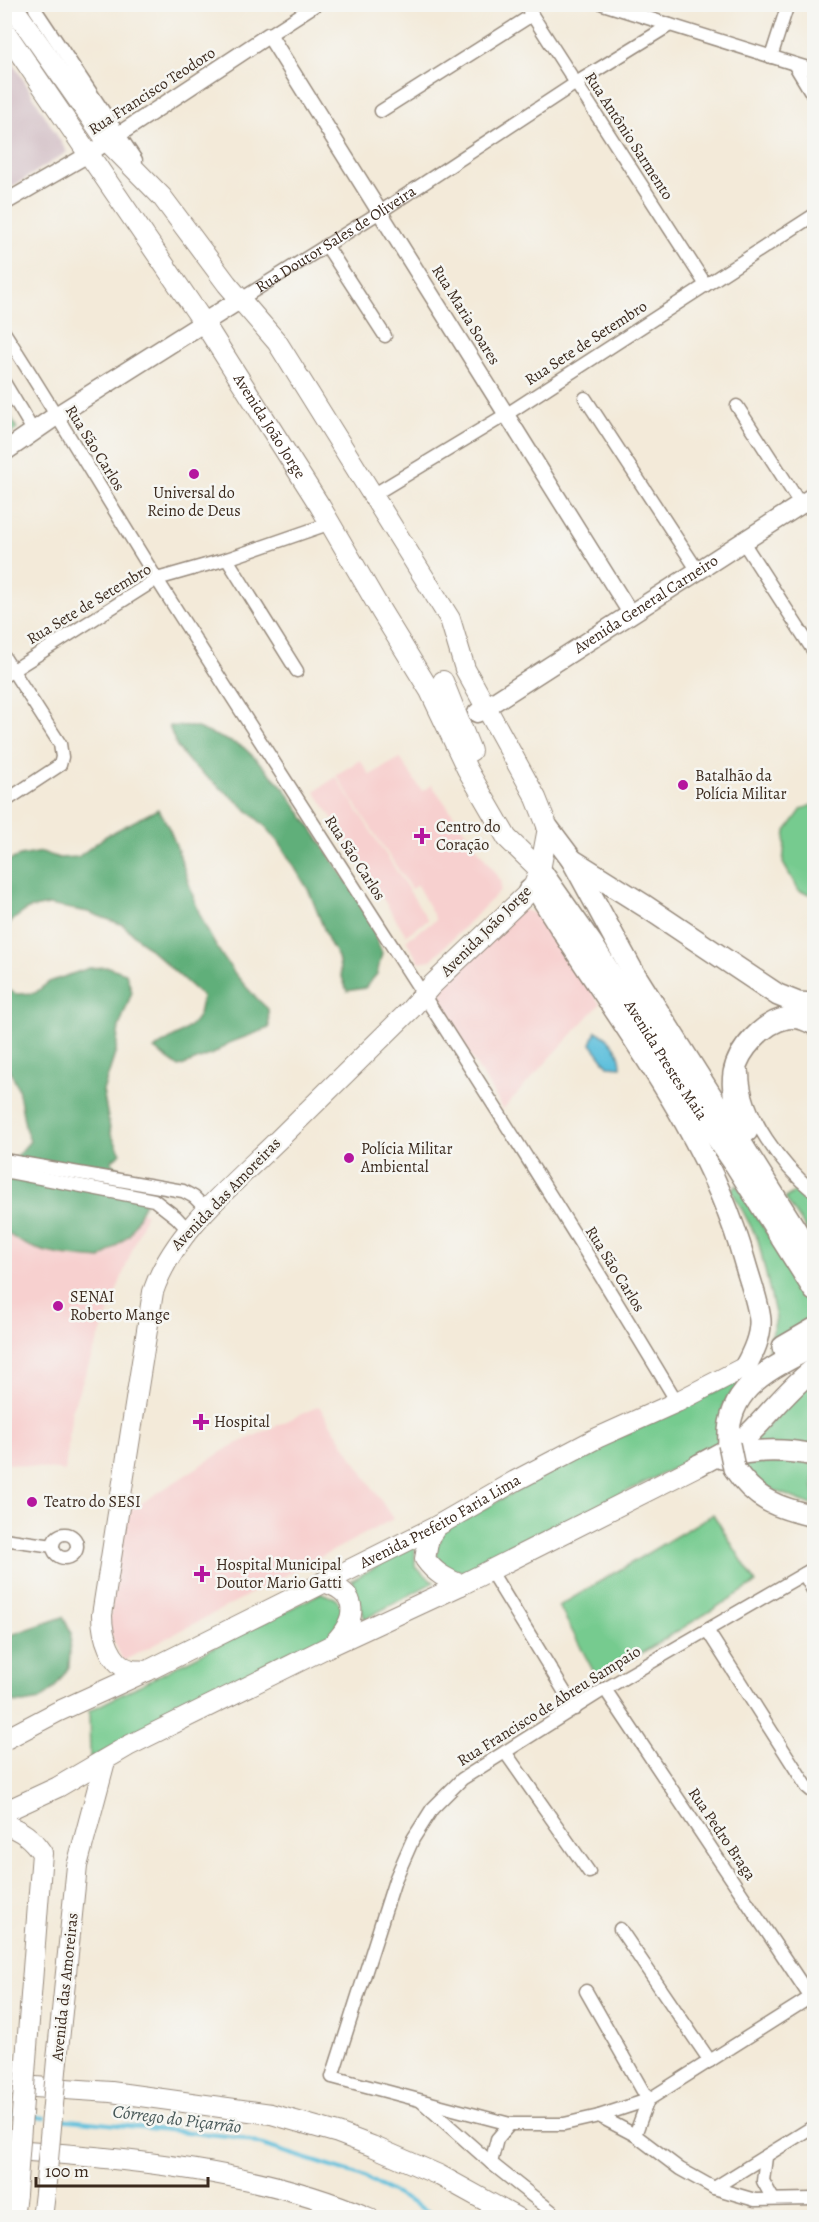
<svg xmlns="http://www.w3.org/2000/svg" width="819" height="2222" font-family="Alegreya,serif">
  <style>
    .built { fill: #f7d0cf }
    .industrial { fill: #d2bec5 }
    .green { fill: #76cb8f; stroke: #587a56; stroke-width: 1.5 }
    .forest { fill: #60af7a; stroke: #4e6c4c; stroke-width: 1.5 }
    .water { fill: #5ec0dc; stroke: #4c757d; stroke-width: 1.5 }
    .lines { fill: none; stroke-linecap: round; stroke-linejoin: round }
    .stream { stroke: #5ec0dc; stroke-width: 4 }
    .minor-casing { stroke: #978a7c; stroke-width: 15 }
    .tertiary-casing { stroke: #978a7c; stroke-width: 18 }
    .secondary-casing { stroke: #978a7c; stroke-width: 21 }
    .primary-casing { stroke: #978a7c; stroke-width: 22 }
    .trunk-casing { stroke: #978a7c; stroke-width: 24 }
    .minor { stroke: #fff; stroke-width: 12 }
    .tertiary { stroke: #fff; stroke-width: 15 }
    .secondary { stroke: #fff; stroke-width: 18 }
    .primary { stroke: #fff; stroke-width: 20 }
    .trunk { stroke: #fff; stroke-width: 21 }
    .primary-bridge-casing { stroke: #978a7c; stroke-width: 22; stroke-linecap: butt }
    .trunk-bridge-casing { stroke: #978a7c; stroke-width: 24; stroke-linecap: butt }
    .primary-bridge { stroke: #fff; stroke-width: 20 }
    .trunk-bridge { stroke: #fff; stroke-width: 21 }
    .poi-dot { fill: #b5179e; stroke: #f6f6f2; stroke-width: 2 }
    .labels { text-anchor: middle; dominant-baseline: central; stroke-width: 5; stroke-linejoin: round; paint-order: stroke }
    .street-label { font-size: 16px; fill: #3b2a1e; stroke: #f6f6f2 }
    .poi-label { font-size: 16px; fill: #3b2a1e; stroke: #f6f6f2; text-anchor: start }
    .water-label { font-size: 18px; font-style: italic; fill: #465757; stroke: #f6f6f2 }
  </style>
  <rect width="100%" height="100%" fill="#f6f6f2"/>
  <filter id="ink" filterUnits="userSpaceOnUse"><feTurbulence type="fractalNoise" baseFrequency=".0167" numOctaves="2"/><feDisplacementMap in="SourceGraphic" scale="12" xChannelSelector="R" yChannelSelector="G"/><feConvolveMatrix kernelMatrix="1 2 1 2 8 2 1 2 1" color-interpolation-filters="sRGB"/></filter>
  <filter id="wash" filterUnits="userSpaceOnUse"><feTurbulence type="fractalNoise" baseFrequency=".008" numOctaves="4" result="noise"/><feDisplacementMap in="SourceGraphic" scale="24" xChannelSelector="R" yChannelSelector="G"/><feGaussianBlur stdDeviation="1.35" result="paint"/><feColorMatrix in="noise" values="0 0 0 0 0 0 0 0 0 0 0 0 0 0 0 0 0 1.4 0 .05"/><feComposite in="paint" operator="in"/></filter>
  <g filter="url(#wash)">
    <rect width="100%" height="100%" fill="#f3ead9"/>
    <path class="built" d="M400,758L422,791L432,785L501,881L500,891L431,960L419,962L406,940L436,920L417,885L411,889L336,775L360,760L370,775Z
      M336,777L428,920L406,935L315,791Z
      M520,909L543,916L600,1004L503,1109L431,991Z
      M5,1186L146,1213L72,1409L65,1471L5,1463Z
      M319,1406L393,1519L123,1661L108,1629L126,1513L228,1448Z"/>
    <path class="industrial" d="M4,48L67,152L5,191H4Z"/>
    <path class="green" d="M5,404L17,429L5,437H4Z
      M814,804V895L799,891L783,863L786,831L802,809Z
      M737,1185L814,1308V1319L768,1350L776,1318L758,1240L731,1189Z
      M799,1189L814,1200V1241L785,1198Z
      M742,1379L723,1406L718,1446L465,1572L439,1566L436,1549L445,1529L600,1446Z
      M814,1379V1449L750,1444Z
      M806,1462L814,1466V1506L763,1486L743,1464Z
      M713,1514L756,1583L598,1680L559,1606Z
      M415,1545V1567L434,1582L365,1619L352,1580Z
      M321,1593L335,1598L343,1608L342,1620L329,1638L90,1759L89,1711Z"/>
    <path class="forest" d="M169,726L195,727L243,747L257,760L284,788L372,918L375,936L382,953L377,974L365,988L347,991L341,974L338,957L329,942L309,891L279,842L266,827L238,802L191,764L177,747Z
      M158,809C175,833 184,871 194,899C208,941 236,980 268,1009L269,1028L229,1043L215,1053L179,1067L154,1049C168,1039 189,1032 198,1016C201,1010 201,1002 202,996L123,925L88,912L49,905L28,909L14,919L5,929V862L20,856L42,852L59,858L78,857L106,836Z
      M108,967L126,973L132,992L119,1027L116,1051L103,1091L111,1134L121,1153L111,1161L137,1185L146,1200L130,1234L101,1259C69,1257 30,1254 5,1231V1170L30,1141L26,1131L18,1088L5,1060V988L16,994L35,993L49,982L89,968Z
      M63,1617L71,1632L69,1667L55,1687L40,1700L23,1703L5,1702V1637Z"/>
    <path class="water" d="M596,1031C611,1039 621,1050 621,1067L608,1066L591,1044Z"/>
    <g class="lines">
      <path class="stream" d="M4,2114L15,2115
        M29,2116L45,2118
        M59,2119L237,2137L364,2177L440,2218"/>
    </g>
  </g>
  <g filter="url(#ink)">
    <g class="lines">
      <g class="minor-casing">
        <g id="minor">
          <path d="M525,4L706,285"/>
          <path d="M603,4L814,70"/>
          <path d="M35,9L136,160"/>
          <path d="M269,35L317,4"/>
          <path d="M771,57L788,4"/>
          <path d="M794,64L814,97"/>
          <path d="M381,111L532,15"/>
          <path d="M326,245L385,336"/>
          <path id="s1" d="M241,299L380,212L576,83L670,25"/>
          <path d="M4,332C57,414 106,498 158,581C331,854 511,1124 677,1402"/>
          <path d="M4,382L34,432"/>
          <path d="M585,398L698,571"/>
          <path d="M737,406L801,505"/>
          <path d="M373,495L507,414L814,215"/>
          <path d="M743,542L814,652"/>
          <path d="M227,559L297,671"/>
          <path d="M4,657L60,744L62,757L60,765L4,802"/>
          <path d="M4,676L157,579L227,559L331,523"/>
          <path d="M743,1073C743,1116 782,1166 814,1192"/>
          <path d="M4,1160L183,1191L194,1197L207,1210"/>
          <path d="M4,1171L154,1200L176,1217L189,1231"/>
          <circle cx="65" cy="1546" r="12"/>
          <path d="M4,1539L53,1546"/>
          <path d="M814,1568L605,1689L462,1779L432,1809L413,1839L395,1880L332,2077L510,2124H564L599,2116L648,2100L814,1995"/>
          <path d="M490,1570L575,1709"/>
          <path d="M804,1574L814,1592"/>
          <path d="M707,1630L807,1787L814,1793"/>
          <path d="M605,1689L811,1998"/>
          <path d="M505,1752L589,1872"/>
          <path d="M620,1929L710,2061"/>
          <path d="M586,1991L648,2100L635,2135"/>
          <path d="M421,2101L491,2163L560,2218"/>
          <path d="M599,2116L635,2135L680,2169L714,2188L755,2200L814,2199"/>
          <path d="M766,2157L763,2181L773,2199"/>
          <path d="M491,2163L497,2139L510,2124"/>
          <path d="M714,2188L814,2126"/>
        </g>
      </g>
      <g class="tertiary-casing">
        <path id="tertiary" d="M4,203L89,154L269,35L631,614"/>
      </g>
      <g class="secondary-casing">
        <g id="secondary">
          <path d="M4,452L56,416L241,299"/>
          <path id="s2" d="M477,713L814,496"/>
        </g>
      </g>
      <g class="primary-casing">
        <g id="primary">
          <path d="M11,4L107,141L162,197L227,284L277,342L450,619L465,669L536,798L548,828L540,870L534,885L525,896L432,985L411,1009C366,1053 322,1097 277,1141C233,1184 173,1232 153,1292L102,1615C102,1634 110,1666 132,1670C137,1671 142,1670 147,1671"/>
          <path id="s3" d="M4,30L204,323L320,506L381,611L430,691L467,769L507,838L540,870"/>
          <path d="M443,681L471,751"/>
          <path d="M437,1526L429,1537L425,1559C435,1573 445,1578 461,1585"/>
          <path d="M323,1582C361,1593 357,1619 334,1643"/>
          <path id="s4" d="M4,1740L57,1712L147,1671L437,1526L515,1481L597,1438L677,1402L745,1367"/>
          <path d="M4,1812L58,1787L128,1746L332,1645L461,1585L699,1465"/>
          <path d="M4,1824C22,1831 31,1837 42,1853L27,2047"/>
          <path d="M57,2060L77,1866L105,1761"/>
          <path d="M4,2085L111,2092L271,2114L338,2133L372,2146L439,2175L517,2218"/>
          <path d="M4,2149C125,2159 257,2169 369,2218"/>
          <path d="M13,2218L16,2194"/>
          <path d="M42,2218L45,2193"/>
        </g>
      </g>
      <g class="trunk-casing">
        <g id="trunk">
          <path d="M548,828L572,860L632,970L814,1259"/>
          <path d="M572,860L645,906L778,995L798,1003L814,1004"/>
          <path id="s5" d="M540,870L592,944L678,1081L735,1164L814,1290"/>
          <path d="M529,891L535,890L539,893C612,1014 707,1125 745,1263C750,1281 758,1301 760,1320C761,1337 753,1353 745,1367"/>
          <path d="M747,1131C738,1113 731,1094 734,1073C738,1050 764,1022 787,1018C796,1016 807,1020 814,1024"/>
          <path d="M783,1347L814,1329"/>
          <path d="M729,1444C725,1387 771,1369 814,1346"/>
          <path d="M722,1458C753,1449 784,1449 814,1455"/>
          <path d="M699,1465C717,1455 736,1447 751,1432C772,1411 790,1387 814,1369"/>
          <path d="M734,1468C755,1500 778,1508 814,1516"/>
        </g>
      </g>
      <use href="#minor" class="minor"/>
      <use href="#tertiary" class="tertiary"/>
      <use href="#secondary" class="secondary"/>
      <use href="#primary" class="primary"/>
      <use href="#trunk" class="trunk"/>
      <g class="primary-bridge-casing">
        <path id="primary-bridge" d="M45,2193L57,2060
          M16,2194L27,2047"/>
      </g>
      <g class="trunk-bridge-casing">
        <path id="trunk-bridge" d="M729,1444L734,1468"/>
      </g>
      <use href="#primary-bridge" class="primary-bridge"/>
      <use href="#trunk-bridge" class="trunk-bridge"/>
    </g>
  </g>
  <g class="poi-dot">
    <circle cx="194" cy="474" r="6"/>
    <circle cx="683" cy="785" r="6"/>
    <path d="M419 827h6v6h6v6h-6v6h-6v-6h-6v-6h6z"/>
    <circle cx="349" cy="1158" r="6"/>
    <circle cx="58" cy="1306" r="6"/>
    <path d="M198 1413h6v6h6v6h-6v6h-6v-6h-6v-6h6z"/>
    <circle cx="32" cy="1502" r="6"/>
    <path d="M199 1565h6v6h6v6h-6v6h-6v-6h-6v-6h6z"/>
  </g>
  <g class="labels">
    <g class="street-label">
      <text transform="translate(152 91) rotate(-33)">Rua Francisco Teodoro</text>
      <text transform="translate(629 136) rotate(57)">Rua Antônio Sarmento</text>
      <text stroke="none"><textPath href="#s1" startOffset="112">Rua Doutor Sales de Oliveira</textPath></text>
      <text transform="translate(466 315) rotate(58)">Rua Maria Soares</text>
      <text transform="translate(586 343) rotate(-33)">Rua Sete de Setembro</text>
      <text stroke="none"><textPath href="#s3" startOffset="477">Avenida João Jorge</textPath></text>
      <text transform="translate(95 448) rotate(58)">Rua São Carlos</text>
      <text transform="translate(89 604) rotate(-31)">Rua Sete de Setembro</text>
      <text stroke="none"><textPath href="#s2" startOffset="201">Avenida General Carneiro</textPath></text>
      <text transform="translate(355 858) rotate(57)">Rua São Carlos</text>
      <text transform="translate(486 931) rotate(-45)">Avenida João Jorge</text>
      <text stroke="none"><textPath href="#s5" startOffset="228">Avenida Prestes Maia</textPath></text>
      <text transform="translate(226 1194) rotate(-46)">Avenida das Amoreiras</text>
      <text transform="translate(615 1269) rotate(58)">Rua São Carlos</text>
      <text stroke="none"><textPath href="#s4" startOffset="488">Avenida Prefeito Faria Lima</textPath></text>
      <text transform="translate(549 1706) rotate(-32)">Rua Francisco de Abreu Sampaio</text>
      <text transform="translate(722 1834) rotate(56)">Rua Pedro Braga</text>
      <text transform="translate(65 1987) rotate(-84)">Avenida das Amoreiras</text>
    </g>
    <g class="poi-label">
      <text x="194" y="493" text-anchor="middle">Universal do<tspan x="194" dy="18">Reino de Deus</tspan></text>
      <text x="695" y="776">Batalhão da<tspan x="695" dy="18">Polícia Militar</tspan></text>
      <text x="436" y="827">Centro do<tspan x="436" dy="18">Coração</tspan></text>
      <text x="361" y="1149">Polícia Militar<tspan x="361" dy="18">Ambiental</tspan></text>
      <text x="70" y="1297">SENAI<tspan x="70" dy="18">Roberto Mange</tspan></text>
      <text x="214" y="1422">Hospital</text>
      <text x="44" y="1502">Teatro do SESI</text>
      <text x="216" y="1565">Hospital Municipal<tspan x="216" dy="18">Doutor Mario Gatti</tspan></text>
    </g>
    <g class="water-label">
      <text transform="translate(177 2119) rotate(7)">Córrego do Piçarrão</text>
    </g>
  </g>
  <rect width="819" height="2222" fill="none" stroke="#f6f6f2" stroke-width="24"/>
  <path d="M36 2177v9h172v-9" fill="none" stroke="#3b2a1e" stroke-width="3"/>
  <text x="45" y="2177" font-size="18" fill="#3b2a1e" stroke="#f6f6f2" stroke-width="4.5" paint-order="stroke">100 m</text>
</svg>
